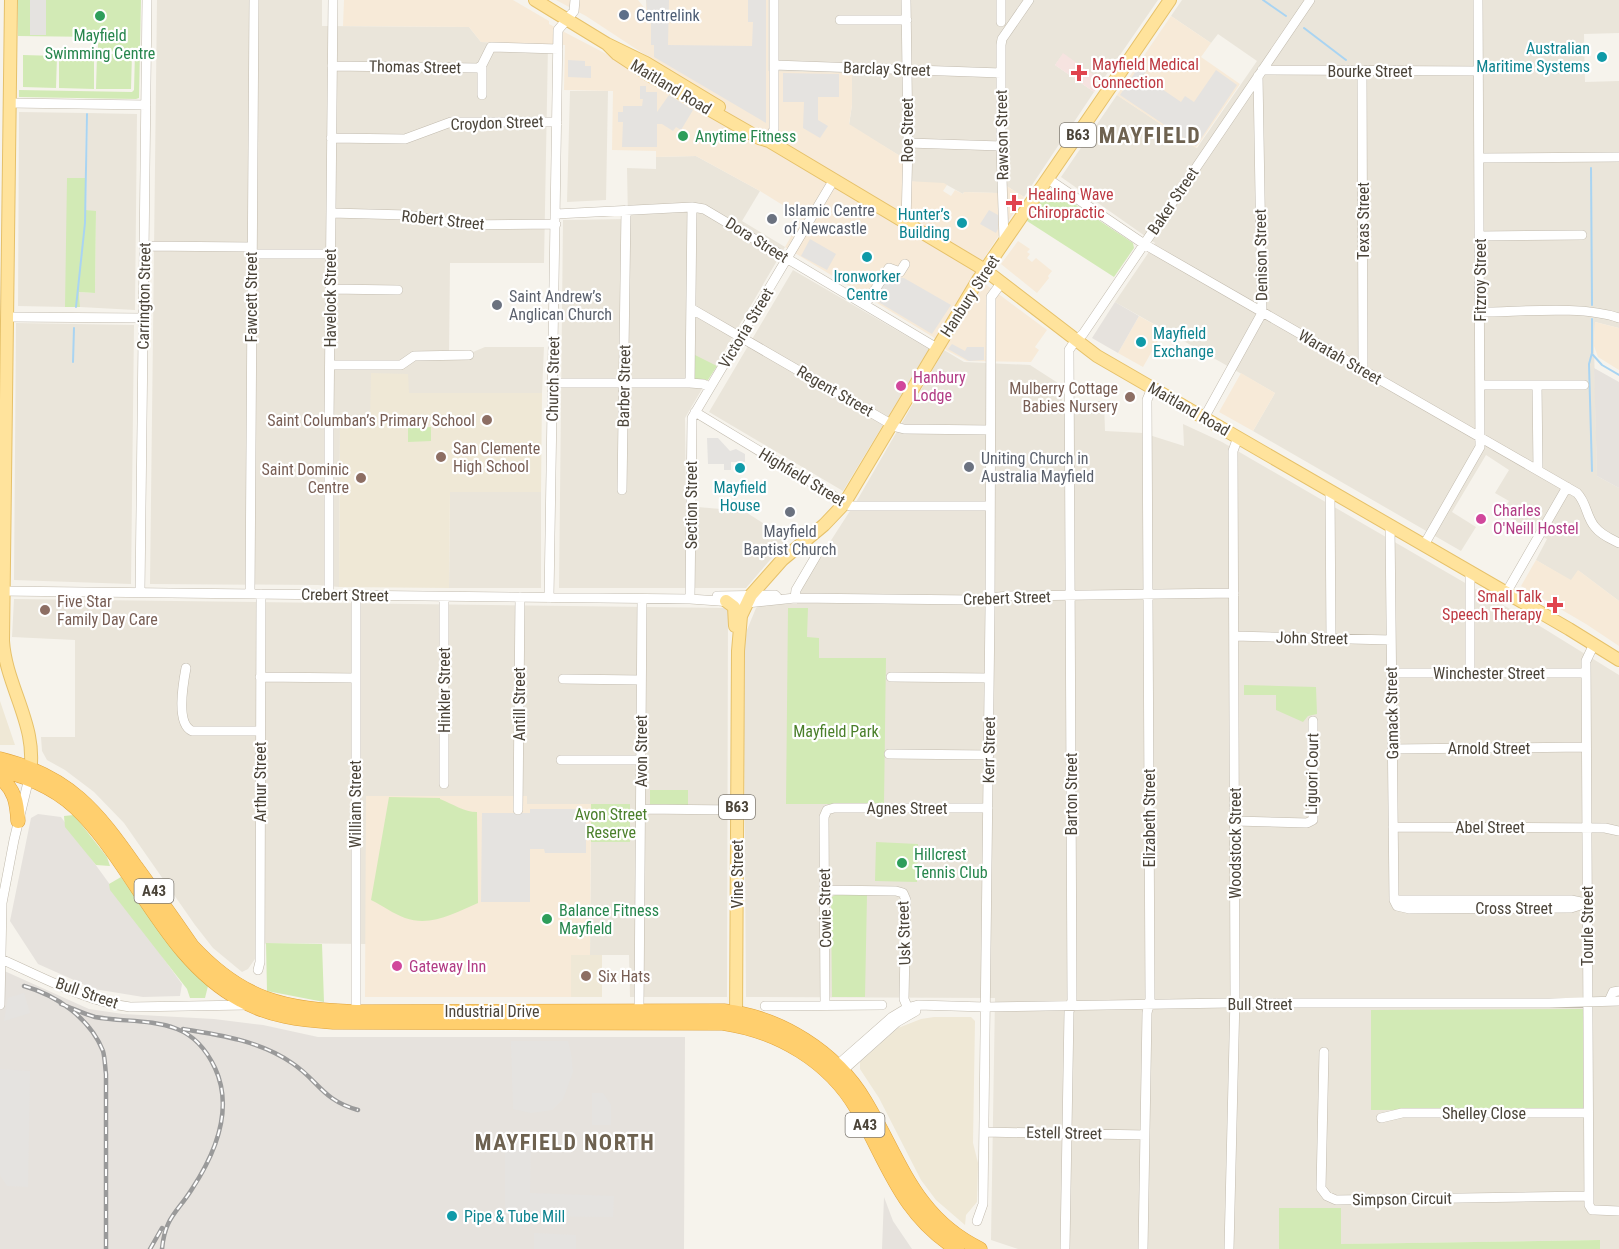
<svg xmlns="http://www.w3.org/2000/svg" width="1619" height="1249" font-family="'Roboto Condensed',sans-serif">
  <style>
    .residential { fill: #eae5da }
    .commercial { fill: #f7ead8 }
    .industrial { fill: #e6e2dd }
    .education { fill: #efe8d6 }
    .medical { fill: #f6e3e0 }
    .green { fill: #d2eab5 }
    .parking { fill: #e5e3e0 }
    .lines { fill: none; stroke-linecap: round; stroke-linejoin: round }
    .stream { stroke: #a9d4f2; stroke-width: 2 }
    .minor-casing { stroke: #c2bbae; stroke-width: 10 }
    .major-casing { stroke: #e6c16a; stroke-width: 14 }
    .highway-casing { stroke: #e0a43c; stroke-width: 15 }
    .minor { stroke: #fff; stroke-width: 9 }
    .major { stroke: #ffe39c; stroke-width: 12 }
    .highway { stroke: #ffcf6e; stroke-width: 14 }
    .rail-casing { stroke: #9a9a9a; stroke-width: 4.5 }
    .rail { stroke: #fff; stroke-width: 2; stroke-dasharray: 7; stroke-linecap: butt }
    .service-dot { fill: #5c6f8a; stroke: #fff; stroke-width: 2 }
    .leisure-dot { fill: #2e9e5b; stroke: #fff; stroke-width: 2 }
    .culture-dot { fill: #0f9aa8; stroke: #fff; stroke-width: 2 }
    .health-dot { fill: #e0444e; stroke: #fff; stroke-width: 2 }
    .worship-dot { fill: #6b7280; stroke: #fff; stroke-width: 2 }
    .hotel-dot { fill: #d1479c; stroke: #fff; stroke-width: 2 }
    .education-dot { fill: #8d6e63; stroke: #fff; stroke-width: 2 }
    .labels { text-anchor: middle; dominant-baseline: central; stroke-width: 4.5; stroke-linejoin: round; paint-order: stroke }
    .shield { fill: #fff; stroke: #817c74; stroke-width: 1.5 }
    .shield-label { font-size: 15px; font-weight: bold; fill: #4b4439 }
    .service-label { font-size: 16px; fill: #4e5e75; stroke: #fff; text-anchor: start }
    .leisure-label { font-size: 16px; fill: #27864d; stroke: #fff; text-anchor: start }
    .culture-label { font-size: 16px; fill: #0d838f; stroke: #fff; text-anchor: end }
    .health-label { font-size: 16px; fill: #be3a42; stroke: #fff; text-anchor: start }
    .street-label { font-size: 16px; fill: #4b4439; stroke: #fff }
    .worship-label { font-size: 16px; fill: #5b616d; stroke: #fff; text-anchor: start }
    .hotel-label { font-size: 16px; fill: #b23c85; stroke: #fff; text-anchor: start }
    .education-label { font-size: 16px; fill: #785e54; stroke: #fff; text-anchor: end }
    .park-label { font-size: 16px; fill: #4a7f2a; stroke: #fff }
    .district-label { font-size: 22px; font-weight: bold; letter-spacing: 1.5px; fill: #6e6250; stroke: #fff }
  </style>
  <rect width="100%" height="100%" fill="#f6f3ec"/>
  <path class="residential" d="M157,0H322V26L469,27L481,42L548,45L544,263H450L449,351L473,352L485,347H544L542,393H408L370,422L340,423L339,587L318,585L150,584Z
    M768,0H1158L1102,81L1063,54L1055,65L1094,92L1024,197L1005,185L998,193L964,192L963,194L947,185L906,181L905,159L849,125L852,105L768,71Z
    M1182,0H1619V33L1584,34L1585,82L1619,81V328L1595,322L1594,346L1597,476L1619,488V601L1579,571L1571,581L1536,560L1547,539L1502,513L1509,501L1495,493L1509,470L1486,455L1452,512L1476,527L1461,551L1253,431L1275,393L1115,302L1155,243L1061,177L1117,95L1197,148L1257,61L1218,34L1211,43L1171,16Z
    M570,91H608L606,200L567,202Z
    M19,112L86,113L85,178H67V307L18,306Z
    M88,113L137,114L135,310L80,307L79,292L95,293L96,212L86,210Z
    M696,156L760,191L742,221L785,247L685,418L686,506L744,511L788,539L746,588H559L563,220L628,219L627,168L656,169V157Z
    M793,270L929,349L843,491L709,412Z
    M16,323L134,325L131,584L14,580Z
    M944,350L964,362L1030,365L1061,385L1062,401H1104L1105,431L1143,433L1184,446L1183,424L1222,442L1543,628L1619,675V1249H1600L1599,1240L1279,1245V1249H1018L991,1240L995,998L746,997L744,729L745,641L747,630L756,608L760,604H797V593L859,497Z
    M450,491L541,492V588H449Z
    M14,599L728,608L727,997H630L629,955H590L591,842H630L527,804V797H366V944L266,943L248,969L242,972L213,948L195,925L124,823L94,792L65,770L47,760L42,751L41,737H75V640L12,637Z"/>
  <path class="commercial" d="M344,0H513L549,21V24L614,58L659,64L586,16L556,0H638L646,10V0H768V71L852,73V105L849,124L905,159L906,181L944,183L947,185L943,191L951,196L955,190L963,194L964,192L998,193L1005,185L1024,197L973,275L1047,330L1035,347L1039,350L1031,362L967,361L946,350L933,337L785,247L802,217L760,191L696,156L656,157V151L612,150L613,91L564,90L565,45L481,42L469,27L343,26Z
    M1171,16L1211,43L1201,57L1240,84L1196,148L1117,95Z
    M1018,241L1030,249L1027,252L1030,254L1027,258L1032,262L1036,258L1052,271L1048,276L1049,278L1037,293L1001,264Z
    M1139,316L1164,330L1143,367L1118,353Z
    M1595,322L1619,328V370L1598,357L1594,346Z
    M1241,373L1275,393L1253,431L1219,412Z
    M1536,560L1571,580L1578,570L1619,601V646L1586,624L1521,586Z
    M366,796H527V804H591L590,955L571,956V997H365Z"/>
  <path class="industrial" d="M1115,302L1139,316L1118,353L1092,338Z
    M1594,368L1619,382V488L1597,476Z
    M38,814L61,817L182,984L180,996L143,997L94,989L38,964L10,921L31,818Z
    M0,969L89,1009L123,1014L214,1019L263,1025L318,1037H685L684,1249H0Z
    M884,1197L893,1221L912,1249H882Z"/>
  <path class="education" d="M371,373L408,374L409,393H542L541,492H450L449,588L339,587L340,422H370Z
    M0,701L15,745H0Z
    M571,955H602V997H571Z
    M934,1017H971L975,1021L973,1143L978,1163L977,1202L966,1215L965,1225L936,1200L921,1180L879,1098L860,1069V1062L898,1028L921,1019Z"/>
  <path class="medical" d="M1063,53L1102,81L1094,92L1055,65Z"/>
  <path class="green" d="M18,0H141L139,98L136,99L19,97V90L132,92L134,90L135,52L98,51V37L18,36Z
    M59,54H94V89L59,88Z
    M97,54H132L131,89H96Z
    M23,55L57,56L56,88L23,87Z
    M67,178H85L86,210L96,211L95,293L79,292L80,307H65Z
    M1048,189H1052L1133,243L1134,248L1114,277L1027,221Z
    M695,355L717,366L708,380L695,379Z
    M431,427V441L408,442V428Z
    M788,608H808L807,637L819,638V658H886L884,804H786Z
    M1244,685L1316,687L1317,714L1308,716L1303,722L1276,710V695H1244Z
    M650,790H688V806H650Z
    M389,797L440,798V799C453,804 464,812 477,812L478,903C455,913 431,927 405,918C394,914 383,906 371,900Z
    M591,804H630V842H591Z
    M74,815L107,857L110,866L96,865L65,827L64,816Z
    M876,842L918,844L917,882L875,881Z
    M121,877L175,953L208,986L205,998H190L187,989L110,890L109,884Z
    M835,895H867L865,997H832L831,901L832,897Z
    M266,943L322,944L324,1002L267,991Z
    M1583,1009V1109L1371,1110V1010Z
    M1279,1208H1341V1244L1600,1240V1249H1279Z"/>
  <path class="parking" d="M30,0H46V35H30Z
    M646,0H669L668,45L752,46L753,22H748V0H766V123L654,57V45H651V14L647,10Z
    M568,60L585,61V66H591V78L568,77Z
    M1140,65L1147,70L1143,76L1181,102L1185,96L1194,102L1216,70L1237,85L1196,146L1120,95Z
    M783,73L839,74V97H818V120L828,126L820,138L803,128L804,102H783Z
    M640,86H646V92H657V112L669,95L693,110L681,130L676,127L673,131L662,124H657V147H622L623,122H618V112H623V106H642L643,99H640Z
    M989,210L998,215V229L996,233L980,224Z
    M810,239L836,254L827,270L801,256Z
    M897,277L904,278L951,305L932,334L875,300L886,278Z
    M952,344L965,351L967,347H984V360L969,361L948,349Z
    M707,438H718L730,451L736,449L745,454V462H731V470H724V464H708Z
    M530,809H586V853H545L544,849H530V902H481L482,813H530Z
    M24,993L30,1013L4,1021L8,998Z
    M511,1041H568L571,1053L573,1072L563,1099L552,1110L531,1113L513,1109Z
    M0,1069L30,1071L28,1187L7,1186L0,1175Z
    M592,1093H603L611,1105V1125H592Z
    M505,1142H531L530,1193L614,1196L613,1217L505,1216Z
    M534,1233L576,1235V1249H534Z"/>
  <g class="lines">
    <path class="stream" d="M1263,0L1286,16
      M1304,28L1346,60
      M1591,168L1592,305
      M76,307L85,223L87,114
      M1592,319V353L1589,364L1592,471
      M1593,355L1602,365L1619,375
      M73,362L74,328"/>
    <g class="minor-casing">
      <path id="minor" d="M1001,0V22
        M840,20H907
        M482,65V95
        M774,65L1001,73
        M332,66L478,68L482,65L491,47L558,49
        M1262,70L1479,71
        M1362,72L1363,370
        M10,103L146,105
        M331,138L405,139L451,122H557
        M769,141L774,129V0
        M908,143L1001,146
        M1480,158L1619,157
        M1048,179L1144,244L1577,493C1587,503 1586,517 1595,527C1601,535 1611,539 1619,543
        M331,213L407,215L462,225L556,224
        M556,214L692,207L704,209L937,348
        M906,223L908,143L906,0
        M1480,236L1582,235
        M1004,241L1001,146V45L1002,39L1029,0
        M144,246L252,247
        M252,254H331
        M330,289L398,290
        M869,299L889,268L900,272L905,264
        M692,309L896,427L904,429L990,430
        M1480,312C1520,312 1583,305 1619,318
        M7,317L143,318
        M330,365H401L414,356L469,355
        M553,383H690L703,384L710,387
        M690,383L692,207
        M1481,385H1584
        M1537,385L1538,470
        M695,412L850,506H990
        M1204,418L1262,313L1258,76
        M622,490L626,210
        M1330,491L1331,639
        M1390,525L1394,900
        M1424,545L1480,447L1478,0
        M0,591L690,599L747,603L795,598L973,600L1008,596L1234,593
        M140,592L147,0
        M1506,593L1567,487
        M250,594L254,0
        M329,595V422L333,0
        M356,596V1012
        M717,596L775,595L777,597
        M549,598L558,30L574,11L575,0
        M795,598L796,590L816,556
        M690,599L692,418L833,181
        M1234,636L1391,640
        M1594,644L1586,661L1589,1205L1592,1210H1595L1619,1211
        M186,668C183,684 176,724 192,731H260
        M1470,672V572
        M1392,673H1586
        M260,677L355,678
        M891,677L989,678
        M563,679L641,680
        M1393,749L1586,747
        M889,754L989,755
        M561,760H641
        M444,784V597
        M641,809L737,810
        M518,810L520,597
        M1235,821L1307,823L1313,820V721
        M1393,827L1605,828L1619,831
        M825,890L896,891L903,893L906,900L904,999L909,1011
        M1394,900L1397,906L1410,909L1571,908L1587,903
        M1394,900H1571L1586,903
        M1,959C42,977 85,1001 130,1007L247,1005
        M258,970L260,962L261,594
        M1609,1001L1613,992L1619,991
        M0,1005L2,903L14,840L29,778
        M825,1005L824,817L827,810L834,808H988
        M765,1006L882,1005
        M639,1011L642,599
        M1324,1052L1321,1188L1327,1196L1336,1200L1588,1196
        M833,1069L892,1017L907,1008L918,1005L985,1007L1229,1003H1549L1619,1001
        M839,1074L897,1022L916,1011
        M1381,1118L1402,1113H1587
        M984,1132L1145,1135
        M977,1221L983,1204L990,608L991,297L1002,282
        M1065,1248L1069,1012L1072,1000L1069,350L1075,341L1083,334L1310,0
        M1143,1249L1147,1013L1150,999L1147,400L1152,388
        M1229,1249L1235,997L1233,451L1238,437"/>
    </g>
    <g class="major-casing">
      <path id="major" d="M11,0L3,641C6,688 40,728 29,777
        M535,0L607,44L646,63L719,107
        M607,44L617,54L649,75L759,138L769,141L985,270L1097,356L1569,629L1619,660
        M726,601L734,607L735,626
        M736,1021L738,651L741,616L751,595L782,560L824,525L844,504L978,280L1170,0"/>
    </g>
    <g class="highway-casing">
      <path id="highway" d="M0,759C69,776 97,811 136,867C155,893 174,920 192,946C243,1001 284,1009 356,1012L724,1011C780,1017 836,1052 865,1101C900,1159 914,1217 980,1249
        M0,770C30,777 61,791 83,815C138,873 168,961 241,1000C269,1016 300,1020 333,1022L723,1023C778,1031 829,1061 857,1109C888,1163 901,1214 957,1249
        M0,778C15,789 17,804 18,821"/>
    </g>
    <use href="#minor" class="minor"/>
    <use href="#major" class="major"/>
    <use href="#highway" class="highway"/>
    <g class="rail-casing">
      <path id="rail" d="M24,986C56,995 90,1018 103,1051C105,1058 105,1067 106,1074V1249
        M61,1004C72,1008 84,1014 95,1017C123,1022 151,1019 177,1029C195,1036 207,1051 215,1068C234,1109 215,1154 192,1189C177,1213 165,1217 162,1249
        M183,1029C221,1035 260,1041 292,1063C319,1081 322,1100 358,1110
        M150,1249L162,1228"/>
    </g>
    <use href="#rail" class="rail"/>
  </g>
  <circle class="service-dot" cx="624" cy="15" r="6"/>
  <g class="leisure-dot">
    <circle cx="100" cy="16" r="6"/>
    <circle cx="683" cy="136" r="6"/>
    <circle cx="902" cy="863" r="6"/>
    <circle cx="547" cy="919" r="6"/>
  </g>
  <g class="culture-dot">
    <circle cx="1602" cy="57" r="6"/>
    <circle cx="962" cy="223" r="6"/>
    <circle cx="867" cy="257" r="6"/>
    <circle cx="1141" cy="342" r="6"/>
    <circle cx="740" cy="468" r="6"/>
    <circle cx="452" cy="1216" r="6"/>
  </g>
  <g class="health-dot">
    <path d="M1076 64h6v6h6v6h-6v6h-6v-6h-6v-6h6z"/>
    <path d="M1011 194h6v6h6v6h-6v6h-6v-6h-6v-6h6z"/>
    <path d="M1552 596h6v6h6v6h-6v6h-6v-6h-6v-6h6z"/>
  </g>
  <g class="worship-dot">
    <circle cx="772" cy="219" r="6"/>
    <circle cx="497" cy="305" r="6"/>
    <circle cx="969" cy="467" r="6"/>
    <circle cx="790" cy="512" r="6"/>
  </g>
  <g class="hotel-dot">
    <circle cx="901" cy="386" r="6"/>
    <circle cx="1481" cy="519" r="6"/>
    <circle cx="397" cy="966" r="6"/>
  </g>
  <g class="education-dot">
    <circle cx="1130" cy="397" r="6"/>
    <circle cx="487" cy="420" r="6"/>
    <circle cx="441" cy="457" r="6"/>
    <circle cx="361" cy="478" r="6"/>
    <circle cx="45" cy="610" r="6"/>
    <circle cx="586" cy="976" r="6"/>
  </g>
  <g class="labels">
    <g class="shield">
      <rect x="1060" y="123" width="36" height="24" rx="4.5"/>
      <rect x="719" y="795" width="36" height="24" rx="4.5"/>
      <rect x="134.5" y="879" width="39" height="24" rx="4.5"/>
      <rect x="845.5" y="1113" width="39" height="24" rx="4.5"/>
    </g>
    <g class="shield-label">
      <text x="1078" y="135">B63</text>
      <text x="737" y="807">B63</text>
      <text x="154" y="891">A43</text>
      <text x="865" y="1125">A43</text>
    </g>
    <g class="service-label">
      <text x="636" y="15">Centrelink</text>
    </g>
    <g class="leisure-label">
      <text x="100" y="35" text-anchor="middle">Mayfield<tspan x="100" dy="18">Swimming Centre</tspan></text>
      <text x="695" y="136">Anytime Fitness</text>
      <text x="914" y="854">Hillcrest<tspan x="914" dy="18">Tennis Club</tspan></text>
      <text x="559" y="910">Balance Fitness<tspan x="559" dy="18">Mayfield</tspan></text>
    </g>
    <g class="culture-label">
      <text x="1590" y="48">Australian<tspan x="1590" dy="18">Maritime Systems</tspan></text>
      <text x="950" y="214">Hunter’s<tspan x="950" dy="18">Building</tspan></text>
      <text x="867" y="276" text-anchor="middle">Ironworker<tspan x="867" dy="18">Centre</tspan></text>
      <text x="1153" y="333" text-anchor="start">Mayfield<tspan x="1153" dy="18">Exchange</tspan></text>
      <text x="740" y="487" text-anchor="middle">Mayfield<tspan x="740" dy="18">House</tspan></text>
      <text x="464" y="1216" text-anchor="start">Pipe &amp; Tube Mill</text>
    </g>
    <g class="health-label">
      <text x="1092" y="64">Mayfield Medical<tspan x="1092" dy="18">Connection</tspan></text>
      <text x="1028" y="194">Healing Wave<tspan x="1028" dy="18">Chiropractic</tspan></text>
      <text x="1542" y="596" text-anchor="end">Small Talk<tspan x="1542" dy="18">Speech Therapy</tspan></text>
    </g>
    <g class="street-label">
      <text transform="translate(415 67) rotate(1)">Thomas Street</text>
      <text transform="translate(887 69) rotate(2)">Barclay Street</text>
      <text x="1370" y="71">Bourke Street</text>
      <text transform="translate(671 87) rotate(31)">Maitland Road</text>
      <text transform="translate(497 123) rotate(-2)">Croydon Street</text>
      <text transform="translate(907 130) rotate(-90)">Roe Street</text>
      <text transform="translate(1002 135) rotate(-91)">Rawson Street</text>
      <text transform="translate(1173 201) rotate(-56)">Baker Street</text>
      <text transform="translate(443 220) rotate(6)">Robert Street</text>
      <text transform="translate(1363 221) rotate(-90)">Texas Street</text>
      <text transform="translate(757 240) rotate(32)">Dora Street</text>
      <text transform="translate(1261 255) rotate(-91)">Denison Street</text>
      <text transform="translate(1480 280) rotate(-90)">Fitzroy Street</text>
      <text transform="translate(144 296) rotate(-89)">Carrington Street</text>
      <text transform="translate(970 296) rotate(-57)">Hanbury Street</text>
      <text transform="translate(251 297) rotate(-90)">Fawcett Street</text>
      <text transform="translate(330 298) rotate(-90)">Havelock Street</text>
      <text transform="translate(746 328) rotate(-59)">Victoria Street</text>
      <text transform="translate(1340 357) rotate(30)">Waratah Street</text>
      <text transform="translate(553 379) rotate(-89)">Church Street</text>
      <text transform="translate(624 386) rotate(-89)">Barber Street</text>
      <text transform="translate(835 391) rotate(30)">Regent Street</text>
      <text transform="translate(1189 409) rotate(30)">Maitland Road</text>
      <text transform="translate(802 477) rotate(31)">Highfield Street</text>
      <text transform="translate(691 505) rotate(-90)">Section Street</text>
      <text transform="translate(345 595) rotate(1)">Crebert Street</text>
      <text transform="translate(1007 598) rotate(-2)">Crebert Street</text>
      <text transform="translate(1312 638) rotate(1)">John Street</text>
      <text x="1489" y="673">Winchester Street</text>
      <text transform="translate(444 690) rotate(-90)">Hinkler Street</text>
      <text transform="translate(519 704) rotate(-90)">Antill Street</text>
      <text transform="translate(1392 713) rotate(-91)">Gamack Street</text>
      <text x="1489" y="748">Arnold Street</text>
      <text transform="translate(989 750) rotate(-89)">Kerr Street</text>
      <text transform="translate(641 751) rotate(-90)">Avon Street</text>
      <text transform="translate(1312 774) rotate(-89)">Liguori Court</text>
      <text transform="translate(260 782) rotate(-90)">Arthur Street</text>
      <text transform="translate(1071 794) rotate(-90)">Barton Street</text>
      <text transform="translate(355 804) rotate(-90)">William Street</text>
      <text x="907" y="808">Agnes Street</text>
      <text transform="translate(1149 818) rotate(-90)">Elizabeth Street</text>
      <text x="1490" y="827">Abel Street</text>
      <text transform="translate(1235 843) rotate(-90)">Woodstock Street</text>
      <text transform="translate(737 874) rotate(-90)">Vine Street</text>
      <text transform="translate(825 908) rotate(-91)">Cowie Street</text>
      <text x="1514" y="908">Cross Street</text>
      <text transform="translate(1587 926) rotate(-90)">Tourle Street</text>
      <text transform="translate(904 933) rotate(-92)">Usk Street</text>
      <text transform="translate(87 993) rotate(19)">Bull Street</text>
      <text x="1260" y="1004">Bull Street</text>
      <text x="492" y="1011">Industrial Drive</text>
      <text x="1484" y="1113">Shelley Close</text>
      <text transform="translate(1064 1133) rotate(1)">Estell Street</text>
      <text transform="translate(1402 1199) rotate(-1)">Simpson Circuit</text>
    </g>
    <g class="worship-label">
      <text x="784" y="210">Islamic Centre<tspan x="784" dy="18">of Newcastle</tspan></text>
      <text x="509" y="296">Saint Andrew’s<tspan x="509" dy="18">Anglican Church</tspan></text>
      <text x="981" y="458">Uniting Church in<tspan x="981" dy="18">Australia Mayfield</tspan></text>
      <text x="790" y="531" text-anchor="middle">Mayfield<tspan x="790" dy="18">Baptist Church</tspan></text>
    </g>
    <g class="hotel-label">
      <text x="913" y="377">Hanbury<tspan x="913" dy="18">Lodge</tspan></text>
      <text x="1493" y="510">Charles<tspan x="1493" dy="18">O'Neill Hostel</tspan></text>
      <text x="409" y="966">Gateway Inn</text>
    </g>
    <g class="education-label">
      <text x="1118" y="388">Mulberry Cottage<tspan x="1118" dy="18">Babies Nursery</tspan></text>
      <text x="475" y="420">Saint Columban’s Primary School</text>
      <text x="453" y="448" text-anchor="start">San Clemente<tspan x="453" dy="18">High School</tspan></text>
      <text x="349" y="469">Saint Dominic<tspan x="349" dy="18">Centre</tspan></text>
      <text x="57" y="601" text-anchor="start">Five Star<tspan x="57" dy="18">Family Day Care</tspan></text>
      <text x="598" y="976" text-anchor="start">Six Hats</text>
    </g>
    <g class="park-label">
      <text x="836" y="731">Mayfield Park</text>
      <text x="611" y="814">Avon Street<tspan x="611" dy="18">Reserve</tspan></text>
    </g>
    <g class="district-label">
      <text x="1150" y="135">MAYFIELD</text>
      <text x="565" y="1142">MAYFIELD NORTH</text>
    </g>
  </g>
</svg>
